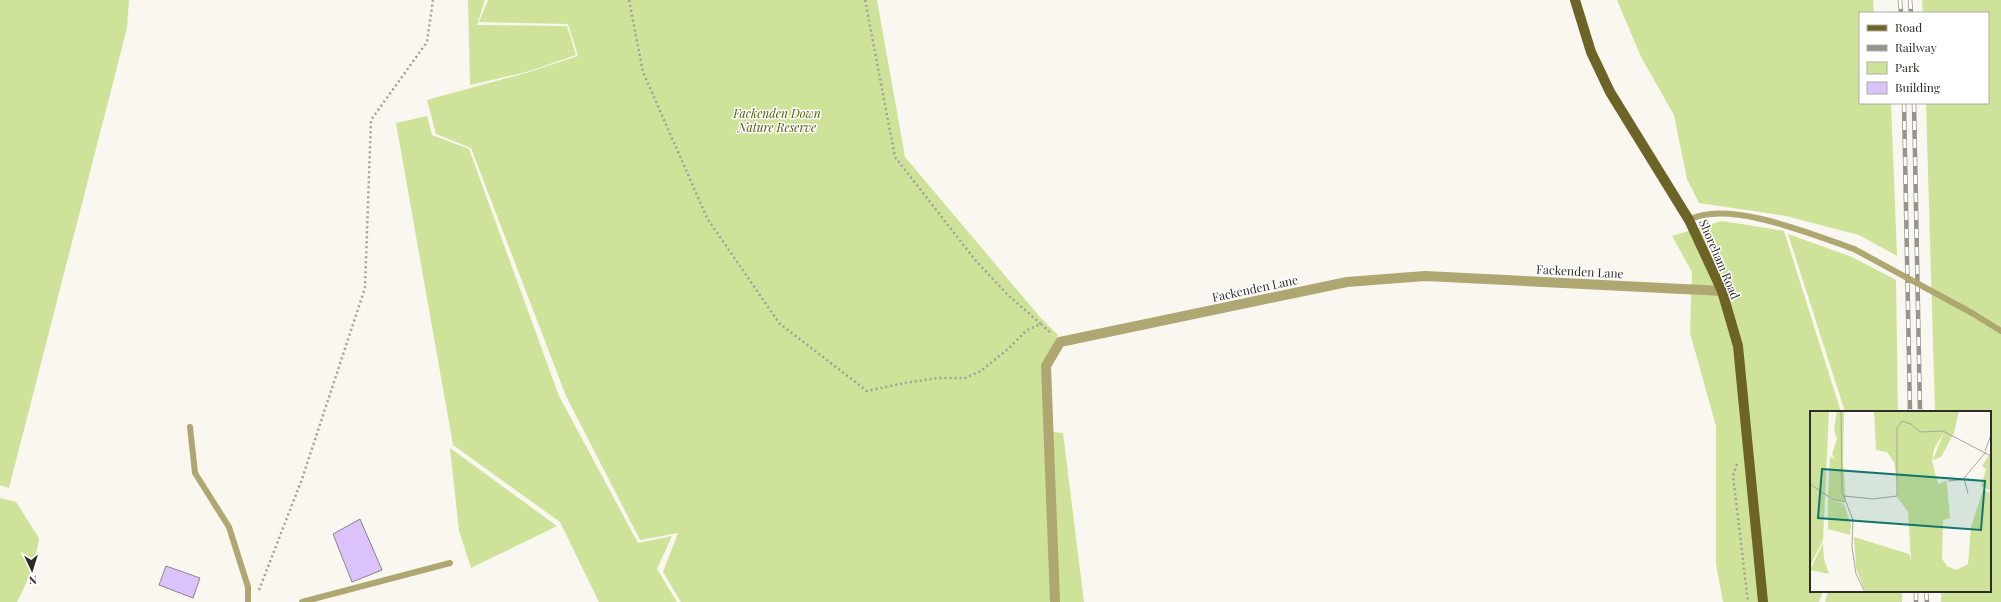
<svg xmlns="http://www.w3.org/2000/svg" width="2001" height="602" font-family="'Playfair Display',serif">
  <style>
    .green { fill: #cee399 }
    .building { fill: #dcc2fb; stroke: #88858c }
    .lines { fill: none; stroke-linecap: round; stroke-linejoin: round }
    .path { stroke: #a2a09b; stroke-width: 2.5; stroke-dasharray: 2 3; stroke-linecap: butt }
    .lane { stroke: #afa771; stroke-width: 6 }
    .street { stroke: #afa771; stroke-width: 10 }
    .primary { stroke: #6d6326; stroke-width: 10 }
    .rail-casing { stroke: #96948f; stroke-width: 4.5 }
    .rail { stroke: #fff; stroke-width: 3; stroke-dasharray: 9; stroke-linecap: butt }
    .lane-bridge { stroke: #afa771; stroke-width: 6 }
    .labels { text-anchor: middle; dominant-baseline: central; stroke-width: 3; stroke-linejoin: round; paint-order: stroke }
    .park-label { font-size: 12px; font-style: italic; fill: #4b5c02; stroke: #fff }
    .street-label { font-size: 12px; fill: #2d2c29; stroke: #fff }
    .inset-road { fill: none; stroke: #a7a6a0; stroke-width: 1 }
    .view { fill: #0f766e; fill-opacity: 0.15; stroke: #0f766e; stroke-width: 2 }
    .inset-edge { fill: none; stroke: #2d2c29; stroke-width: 2 }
  </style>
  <rect width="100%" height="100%" fill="#f9f7ef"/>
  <path class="green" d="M0,0H129L127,28L9,488L0,485Z
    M468,0H485L477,25L567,26L576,55L526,72L470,85Z
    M488,0H877L905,157L1040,317L1058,335L1041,367L1046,431L1063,433L1084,602H681L663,572L678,533L640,540L566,396L471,148L436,134L427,100L526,73L578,56L568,24L479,22Z
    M1617,0H1873L1874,13H1860V103H1891L1897,256L1859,235L1786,216L1699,203L1687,179L1674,115L1641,57Z
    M1922,0H2001V602H1941V591H1990V412H1935L1926,103H1988V13H1923Z
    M427,116L432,135L469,149L559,396L638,543L672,536L657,569L677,602H599L560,522L453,445L396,123Z
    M1722,221L1784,231L1841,412H1811V591H1823L1819,602H1723L1716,564V426L1690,333L1692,272L1672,236Z
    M1788,234L1852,257L1896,280L1898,412H1845Z
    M450,448L557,526L471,568L459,531Z
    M0,498L16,502L39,538C36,561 28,581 17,602H0Z
    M1828,591H1902V602H1825Z"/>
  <path class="building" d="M360,519L382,570L352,582L333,534Z
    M166,566L200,578L193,598L159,585Z"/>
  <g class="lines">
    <path class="path" d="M629,0L643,72L707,218L779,323L867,391L904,383L938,378H965L981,371L1008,349L1027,330L1041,324L1052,334
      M865,0L895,157L976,261L1008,295L1041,324
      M1737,464L1733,476L1748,602
      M259,590L302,479L365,288L371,120L427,42L433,0"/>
    <path class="lane" d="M1689,220C1728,199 1814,235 1854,249
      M1972,313L2001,331
      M190,427L195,473L229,527L248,587V602
      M302,602L450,563"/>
    <path class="street" d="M1055,602L1046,366L1060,342L1347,282L1425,276L1722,291"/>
    <path class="primary" d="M1575,0L1591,52L1610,92L1689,220L1722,291L1738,346L1763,602"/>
    <g class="rail-casing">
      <path id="rail" d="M1900,0L1901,13
        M1910,0L1911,13
        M1904,103L1910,412
        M1914,103L1920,412
        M1916,591V602
        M1926,591L1927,602"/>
    </g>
    <use href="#rail" class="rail"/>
    <path class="lane-bridge" d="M1854,249L1972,313"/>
  </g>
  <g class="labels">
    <g class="park-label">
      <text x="777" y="113">Fackenden Down<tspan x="777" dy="14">Nature Reserve</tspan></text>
    </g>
    <g class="street-label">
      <text transform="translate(1720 259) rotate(67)">Shoreham Road</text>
      <text transform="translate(1580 271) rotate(3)">Fackenden Lane</text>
      <text transform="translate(1255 288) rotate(-12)">Fackenden Lane</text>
    </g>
  </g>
  <g transform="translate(1810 411)">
    <rect width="181" height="181" fill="#f9f7ef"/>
    <path d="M0,0H19L13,129L0,155ZM27,0H34L33,51L36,90H27L18,85L20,45L25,49L22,43L27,28L24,19ZM64,0H149L144,22L131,46L123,49L134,21L124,38L122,50L128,73L136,70L137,73L140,107L133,109L132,148L137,155L146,159L158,153L161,116L173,79L181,82V181H57L54,178L46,157L44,126L99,143L101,150L98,101L87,86L88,78L84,51L77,41L66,39ZM179,44L181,45V80L171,75L176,58L172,55ZM18,87L34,93L41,114L40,124L18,118ZM13,132L14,148L19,163L0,159Z" fill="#cee399"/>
    <path class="inset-road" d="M31,0L32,81L43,109L42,136L46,163L55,181M175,40L181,24M138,70L159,68M0,73L22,88L35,91M158,83L154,67L176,41M34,85L63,88L87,85V17L92,10L101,13L110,21L133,20L181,45"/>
    <path class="view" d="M12,58L175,70L171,119L8,107Z"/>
    <rect width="181" height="181" class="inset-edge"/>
  </g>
  <rect x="1859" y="12" width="130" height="92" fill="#ffffff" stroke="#ababa9"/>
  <rect x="1867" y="25" width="20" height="6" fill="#6d6326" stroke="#ababa9"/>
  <text x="1895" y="32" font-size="12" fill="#2d2c29">Road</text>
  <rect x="1867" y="45" width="20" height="6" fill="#96948f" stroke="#ababa9"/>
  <text x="1895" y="52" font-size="12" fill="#2d2c29">Railway</text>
  <rect x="1867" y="62" width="20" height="12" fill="#cee399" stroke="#ababa9"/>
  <text x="1895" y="72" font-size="12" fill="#2d2c29">Park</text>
  <rect x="1867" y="82" width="20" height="12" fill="#dcc2fb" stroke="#ababa9"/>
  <text x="1895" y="92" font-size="12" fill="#2d2c29">Building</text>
  <g transform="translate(32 570) rotate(176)" stroke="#ffffff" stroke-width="3" paint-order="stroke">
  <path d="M0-3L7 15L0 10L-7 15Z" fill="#2d2c29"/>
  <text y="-6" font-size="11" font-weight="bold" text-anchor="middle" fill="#2d2c29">N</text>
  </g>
</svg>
